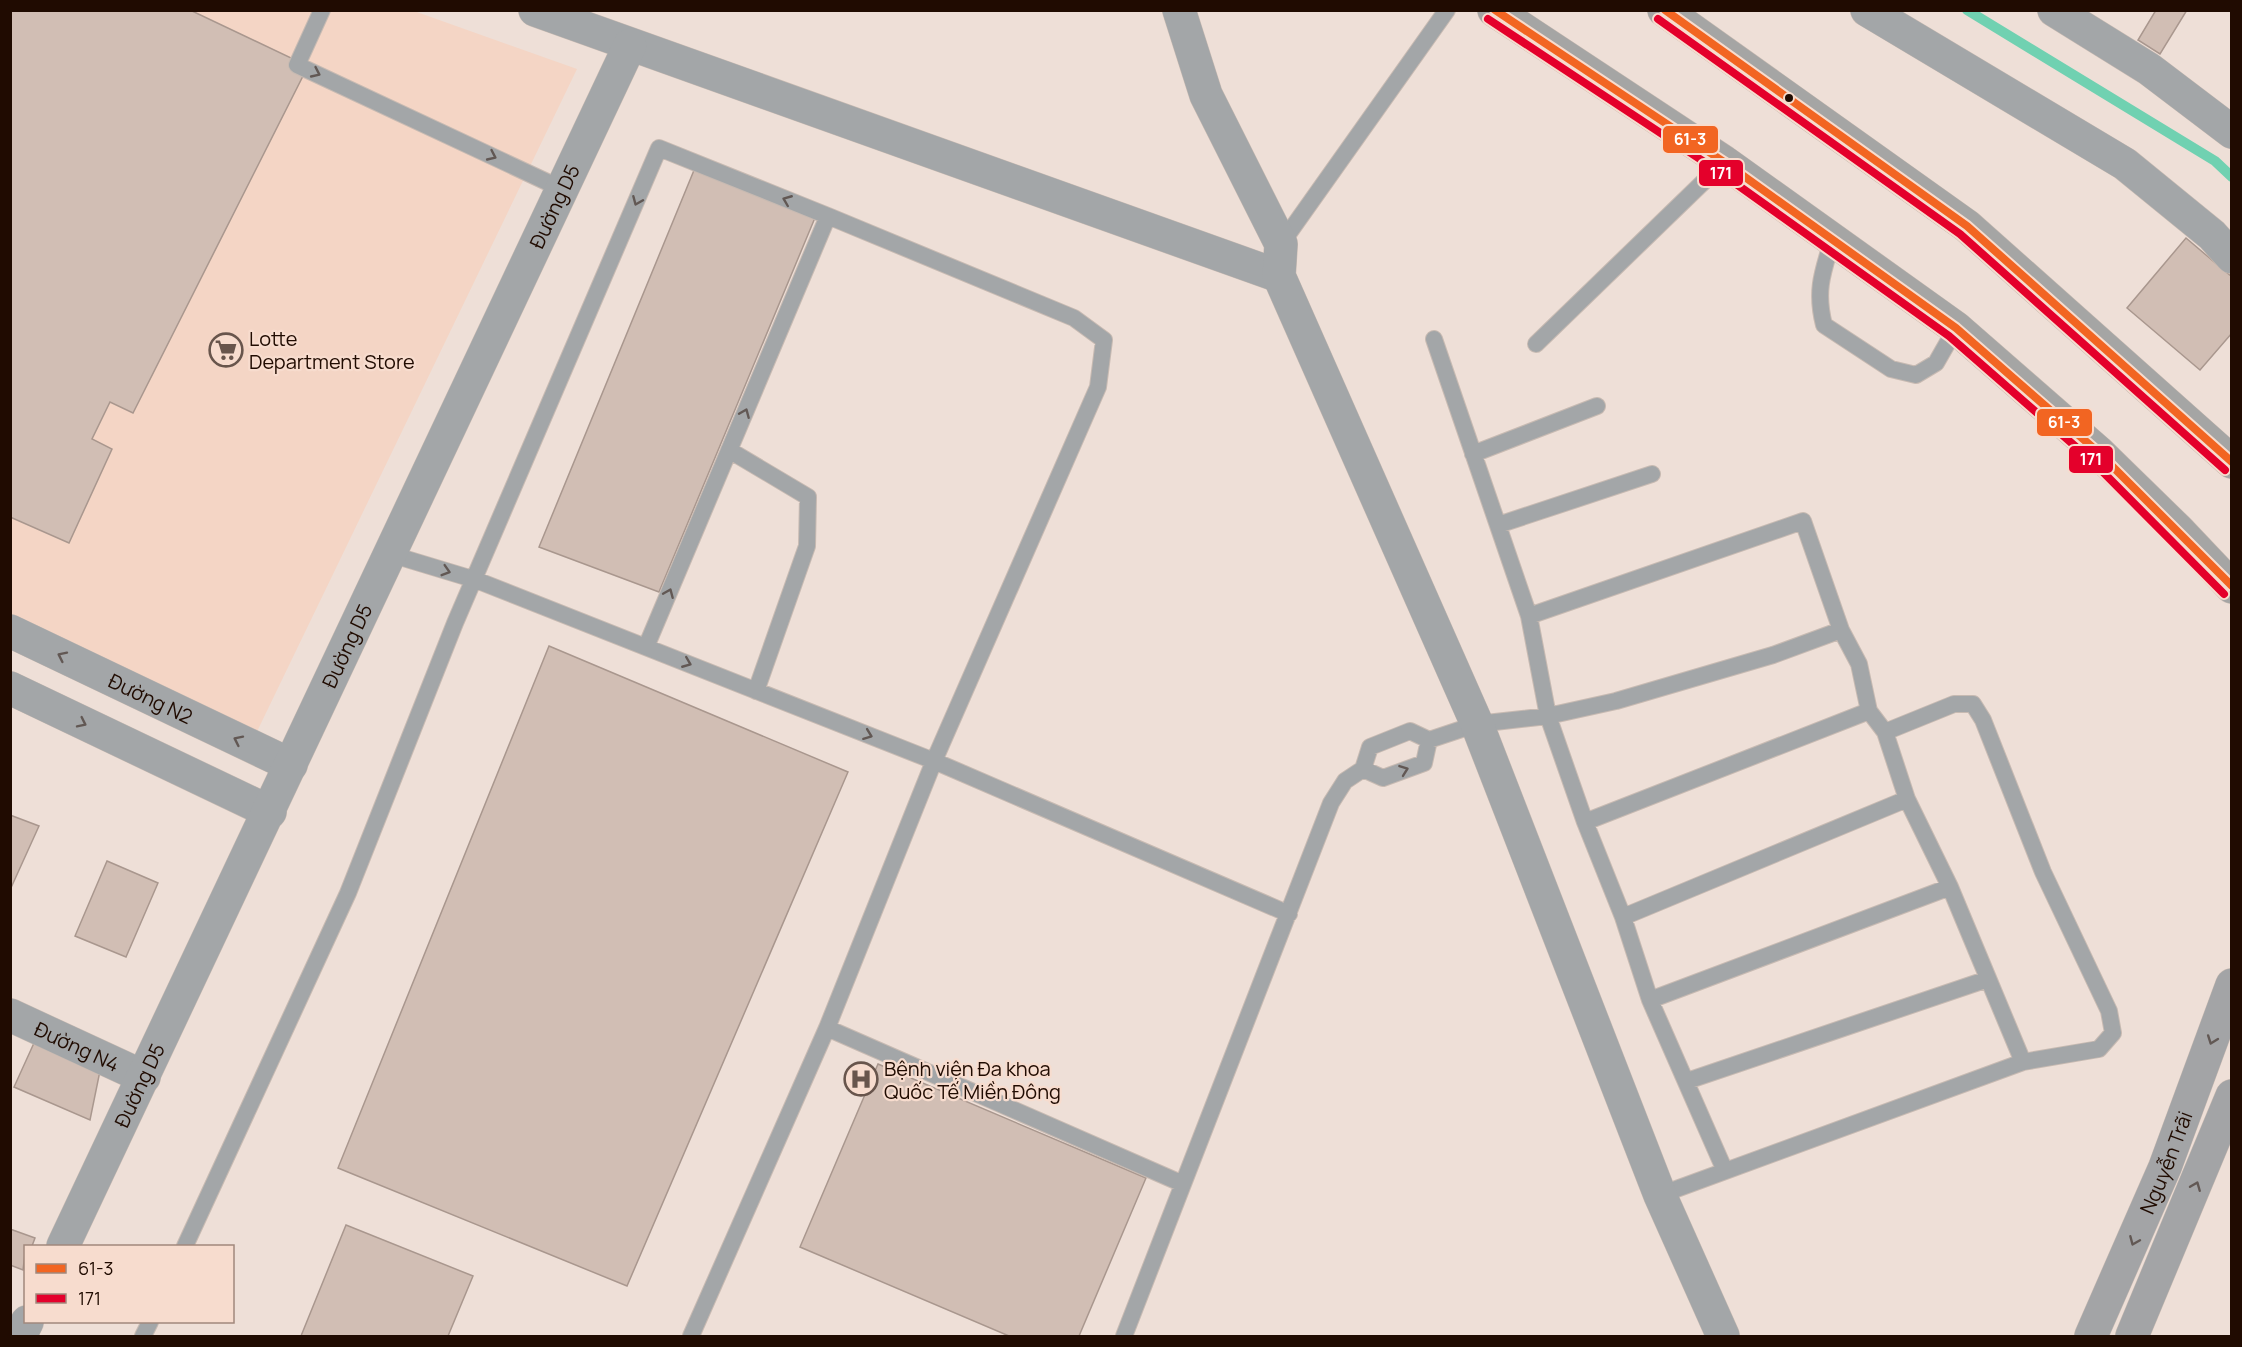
<svg xmlns="http://www.w3.org/2000/svg" width="2242" height="1347" font-family="Manrope,sans-serif">
  <style>
    .built { fill: #f4d5c5 }
    .lines { fill: none; stroke-linecap: round; stroke-linejoin: round }
    .stream { stroke: #70d1b1; stroke-width: 10 }
    .building { fill: #d1beb4; stroke: #a9978e; stroke-width: 1.5 }
    .service-casing { stroke: #c7bab2; stroke-width: 18 }
    .minor-casing { stroke: #c7bab2; stroke-width: 34 }
    .secondary-casing { stroke: #c7bab2; stroke-width: 34 }
    .trunk-casing { stroke: #c7bab2; stroke-width: 34 }
    .service { stroke: #a3a6a8; stroke-width: 16 }
    .minor { stroke: #a3a6a8; stroke-width: 33 }
    .secondary { stroke: #a3a4a6; stroke-width: 33 }
    .trunk { stroke: #a5a5a4; stroke-width: 33 }
    .bus-1-casing { stroke: #f7dcce; stroke-width: 12 }
    .bus-2-casing { stroke: #f7dcce; stroke-width: 12 }
    .bus-1 { stroke: #f26522; stroke-width: 8 }
    .bus-2 { stroke: #e4002b; stroke-width: 8 }
    .oneway { stroke: #625854 }
    .bus-dot { fill: #200b01; stroke: #f7dcce; stroke-width: 2 }
    .labels { text-anchor: middle; dominant-baseline: central; stroke-width: 4.5; stroke-linejoin: round; paint-order: stroke }
    .street-label { font-size: 20px; fill: #200b01; stroke: #f7dcce }
    .poi-label { font-size: 20px; fill: #200b01; stroke: #f7dcce; text-anchor: start }
    .line-badge { stroke: #f7dcce; stroke-width: 2 }
    .badge-label { font-size: 16px; text-anchor: middle; font-weight: bold; fill: #fff }
  </style>
  <rect width="100%" height="100%" fill="#eedfd7"/>
  <path class="built" d="M10,11H414L577,69L250,746L11,631Z"/>
  <g class="lines">
    <path class="stream" d="M1967,10L2215,161L2232,177"/>
  </g>
  <path class="building" d="M10,10H190L308,66L133,413L110,402L92,439L112,449L69,543L10,517Z
    M2156,10H2187L2160,54L2138,40Z
    M697,163L817,213L659,592L539,547Z
    M2186,238L2232,277V333L2200,370L2127,308Z
    M549,646L848,772L627,1286L338,1168Z
    M10,815L39,826L10,890Z
    M107,861L158,883L126,957L75,936Z
    M39,1032L101,1066L90,1120L14,1087Z
    M878,1064L1146,1178L1079,1336H1009L800,1247Z
    M346,1225L473,1276L448,1336H301Z
    M10,1229L35,1238L32,1246H26L23,1270L10,1265Z"/>
  <g class="lines">
    <g class="service-casing">
      <path id="service" d="M322,10L297,65L562,189
        M1833,238C1823,271 1815,290 1824,325L1891,369L1916,375L1936,363L1956,328
        M1281,244L1447,10
        M1434,339L1529,616L1548,716L1585,822L1623,917L1650,1000L1725,1171
        M1536,344L1724,162
        M729,450L808,497L807,546L756,691
        M1473,454L1597,406
        M1498,525L1652,474
        M390,554L476,580L934,761L1289,914
        M1885,732L1954,704H1973L1983,720L2043,872L2109,1011L2113,1033L2099,1049L2023,1062
        M1363,769L1383,778L1424,763L1429,740
        M1585,822L1869,711
        M1623,917L1907,799
        M1650,1000L1950,887
        M827,1028L1183,1184
        M1687,1081L1988,979
        M1660,1195L2023,1062L1950,887L1907,799L1885,732L1869,711L1859,664L1841,630
        M185,1246L348,893L455,623L659,148L828,216L646,647
        M143,1336L150,1322
        M691,1336L827,1028L934,761L1098,387L1104,340L1074,318L828,216
        M1124,1336L1331,803L1345,781L1363,769L1370,747L1410,731L1429,740L1477,724L1548,716L1616,701L1773,655L1841,630L1803,521L1529,616"/>
    </g>
    <g class="minor-casing">
      <g id="minor">
        <path d="M535,10L1279,276"/>
        <path d="M1179,10L1206,95L1281,244L1279,276L1477,724L1660,1195L1723,1336"/>
        <path d="M1867,10L2125,164L2212,235L2232,257"/>
        <path d="M2054,10L2149,69L2232,132"/>
        <path id="s1" d="M10,631L291,765"/>
        <path d="M10,688L270,812"/>
        <path id="s2" d="M10,1015L144,1077"/>
        <path id="s3" d="M63,1246L630,45"/>
        <path d="M20,1336L27,1322"/>
      </g>
    </g>
    <g class="secondary-casing">
      <g id="secondary">
        <path id="s4" d="M2091,1336L2165,1167L2232,985"/>
        <path d="M2132,1336L2232,1096"/>
      </g>
    </g>
    <g class="trunk-casing">
      <path id="trunk" d="M1494,10L1724,162L1956,328L2098,452L2179,531L2232,587
        M1664,10L1967,226L2232,462"/>
    </g>
    <use href="#service" class="service"/>
    <use href="#minor" class="minor"/>
    <use href="#secondary" class="secondary"/>
    <use href="#trunk" class="trunk"/>
    <g class="bus-1-casing">
      <path id="bus-1" d="M1495,10L1724,162L1956,328L2098,452L2232,586
        M1665,10L1967,226L2232,462"/>
    </g>
    <g class="bus-2-casing">
      <path id="bus-2" d="M1488,19L1718,171L1949,336L2091,460L2224,594
        M1658,19L1960,234L2225,470"/>
    </g>
    <use href="#bus-1" class="bus-1"/>
    <use href="#bus-2" class="bus-2"/>
  </g>
  <defs><path id="oneway-chevron" d="M-2-3.5L2.5 0L-2 3.5" fill="none" stroke-width="1.6" stroke-linecap="round" stroke-linejoin="round" transform="scale(1.5)"/></defs>
  <g class="oneway">
    <use href="#oneway-chevron" transform="translate(316 73) rotate(25)"/>
    <use href="#oneway-chevron" transform="translate(492 156) rotate(25)"/>
    <use href="#oneway-chevron" transform="translate(787 200) rotate(-158)"/>
    <use href="#oneway-chevron" transform="translate(637 201) rotate(113)"/>
    <use href="#oneway-chevron" transform="translate(745 413) rotate(-67)"/>
    <use href="#oneway-chevron" transform="translate(446 571) rotate(17)"/>
    <use href="#oneway-chevron" transform="translate(669 593) rotate(-67)"/>
    <use href="#oneway-chevron" transform="translate(62 656) rotate(-154)"/>
    <use href="#oneway-chevron" transform="translate(687 663) rotate(22)"/>
    <use href="#oneway-chevron" transform="translate(82 723) rotate(26)"/>
    <use href="#oneway-chevron" transform="translate(868 735) rotate(21)"/>
    <use href="#oneway-chevron" transform="translate(238 740) rotate(-154)"/>
    <use href="#oneway-chevron" transform="translate(1404 770) rotate(-20)"/>
    <use href="#oneway-chevron" transform="translate(2212 1040) rotate(110)"/>
    <use href="#oneway-chevron" transform="translate(2196 1186) rotate(-68)"/>
    <use href="#oneway-chevron" transform="translate(2134 1241) rotate(113)"/>
  </g>
  <defs>
    <g id="supermarket-ring" transform="scale(1.725)"><circle r="9.5" fill="#f7dcce" stroke="#68554c" stroke-width="1.5"/><path d="M-6-5.5h2.5l.6 2H6L4.5 2H-2.5L-4.4-4H-6ZM-1.5 3.2a1.3 1.3 0 1 0 .1 0ZM3 3.2a1.3 1.3 0 1 0 .1 0Z" fill="#68554c"/></g>
    <g id="hospital-ring" transform="scale(1.725)"><circle r="9.5" fill="#f7dcce" stroke="#68554c" stroke-width="1.5"/><path d="M-5-5h3v3.5h4V-5h3V5h-3V1.5h-4V5h-3Z" fill="#68554c"/></g>
  </defs>
  <g fill-rule="evenodd">
    <use href="#supermarket-ring" x="226" y="350"/>
    <use href="#hospital-ring" x="861" y="1079"/>
  </g>
  <circle class="bus-dot" cx="1789" cy="98" r="5"/>
  <g class="labels">
    <g class="street-label">
      <text stroke="none"><textPath href="#s3" startOffset="1150">Đường D5</textPath></text>
      <text stroke="none"><textPath href="#s3" startOffset="664">Đường D5</textPath></text>
      <text stroke="none"><textPath href="#s1" startOffset="156">Đường N2</textPath></text>
      <text stroke="none"><textPath href="#s2" startOffset="74">Đường N4</textPath></text>
      <text stroke="none"><textPath href="#s3" startOffset="178">Đường D5</textPath></text>
      <text stroke="none"><textPath href="#s4" startOffset="189">Nguyễn Trãi</textPath></text>
    </g>
    <g class="poi-label">
      <text x="249" y="338">Lotte<tspan x="249" dy="23">Department Store</tspan></text>
      <text x="884" y="1068">Bệnh viện Đa khoa<tspan x="884" dy="23">Quốc Tế Miền Đông</tspan></text>
    </g>
  </g>
  <g class="line-badge">
    <rect x="1662" y="125" width="57" height="29" rx="6" fill="#f26522"/>
    <rect x="1698" y="159" width="46" height="28" rx="6" fill="#e4002b"/>
    <rect x="2036" y="408" width="57" height="29" rx="6" fill="#f26522"/>
    <rect x="2068" y="445" width="46" height="29" rx="6" fill="#e4002b"/>
  </g>
  <g class="badge-label">
    <text x="1690" y="145">61-3</text>
    <text x="1721" y="179">171</text>
    <text x="2064" y="428">61-3</text>
    <text x="2091" y="465">171</text>
  </g>
  <rect width="2242" height="1347" fill="none" stroke="#200b01" stroke-width="24"/>
  <rect x="24" y="1245" width="210" height="78" fill="#f7dcce" stroke="#a1887c" stroke-width="1.5"/>
  <rect x="36" y="1264" width="30" height="9" fill="#f26522" stroke="#a1887c" stroke-width="1.5"/>
  <text x="78" y="1275" font-size="18" fill="#200b01">61-3</text>
  <rect x="36" y="1294" width="30" height="9" fill="#e4002b" stroke="#a1887c" stroke-width="1.5"/>
  <text x="78" y="1305" font-size="18" fill="#200b01">171</text>
</svg>
